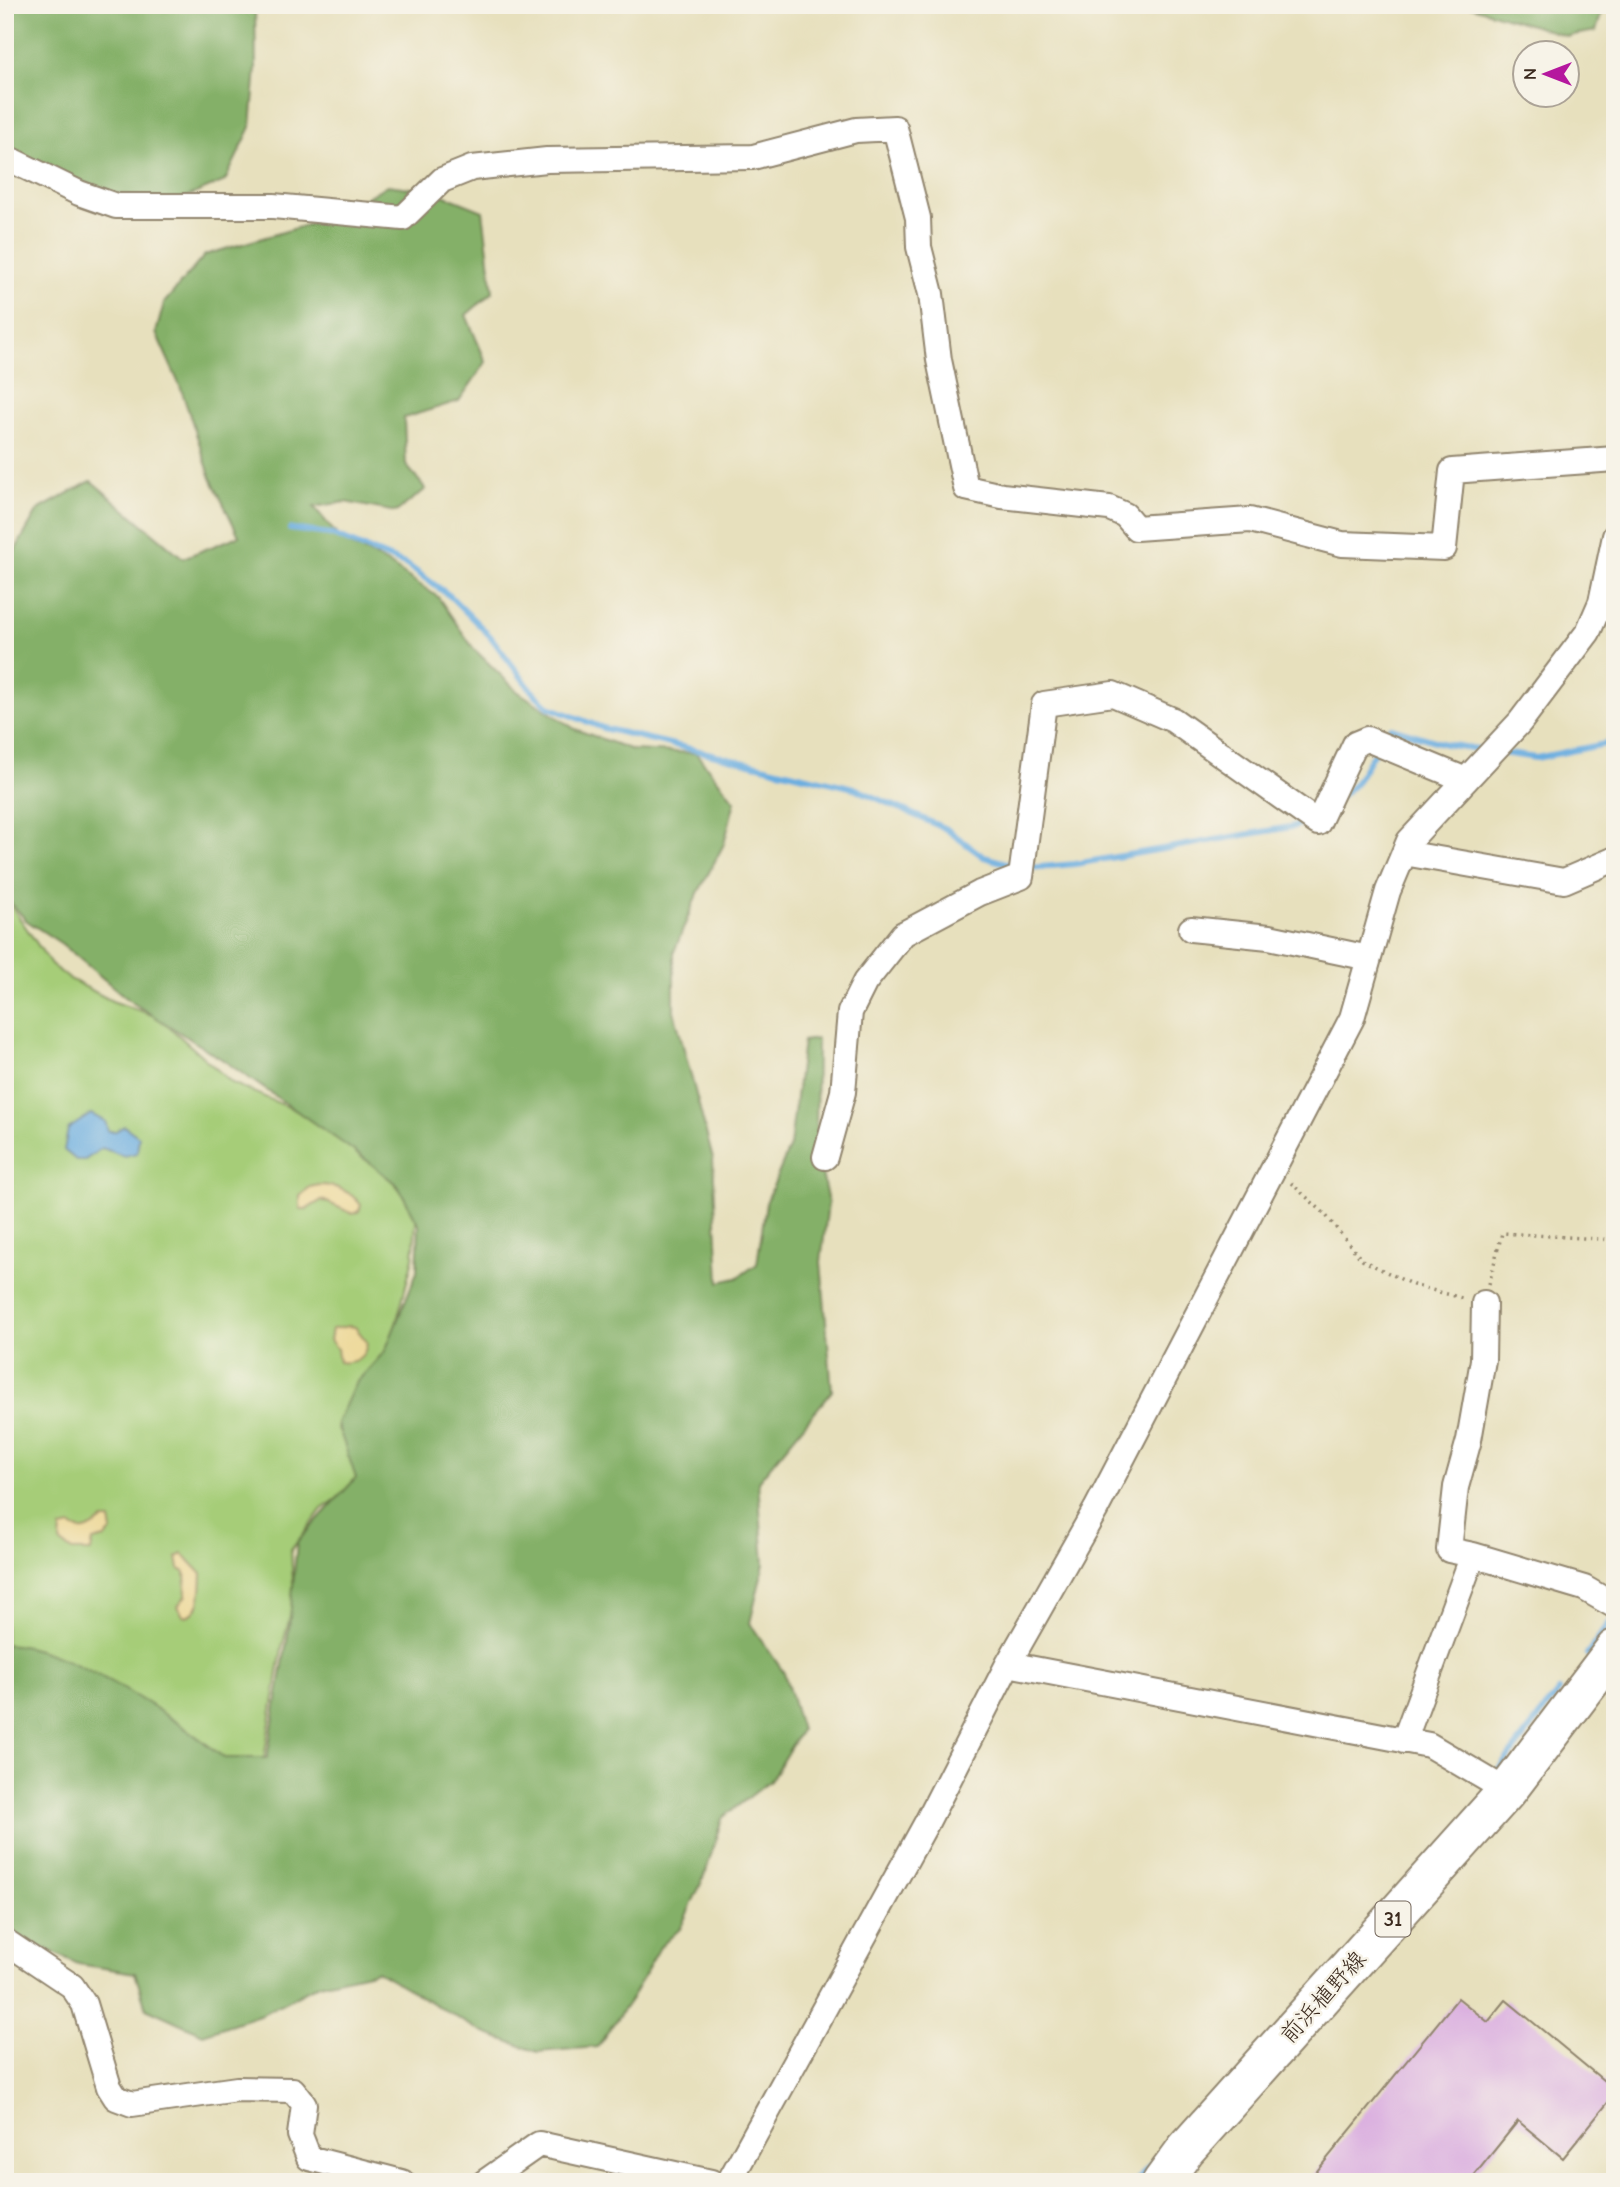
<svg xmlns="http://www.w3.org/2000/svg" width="1620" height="2187" font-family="'Comic Neue','Klee One',sans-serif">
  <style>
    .green { fill: #a6cd78; stroke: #707c4b; stroke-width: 2 }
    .forest { fill: #84b068; stroke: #606d43; stroke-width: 2 }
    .sand { fill: #eeda9e; stroke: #94825e; stroke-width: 2 }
    .water { fill: #6caee0; stroke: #546c7f; stroke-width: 2 }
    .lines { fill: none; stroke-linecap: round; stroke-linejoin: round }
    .stream { stroke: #6caee0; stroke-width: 6 }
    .building { fill: #dbb1e0 }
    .minor-casing { stroke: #91856e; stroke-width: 28 }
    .primary-casing { stroke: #91856e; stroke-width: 42 }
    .path { stroke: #91856e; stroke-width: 3.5; stroke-dasharray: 2 5; stroke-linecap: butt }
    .minor { stroke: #fff; stroke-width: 24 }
    .primary { stroke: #fff; stroke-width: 38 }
    .labels { text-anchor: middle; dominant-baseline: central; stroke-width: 5; stroke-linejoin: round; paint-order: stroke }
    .shield { fill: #f7f3e8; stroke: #73665b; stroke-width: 2 }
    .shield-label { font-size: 21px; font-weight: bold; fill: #3b2a1e }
    .street-label { font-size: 23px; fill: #3b2a1e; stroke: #f7f3e8 }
  </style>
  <rect width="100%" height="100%" fill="#f7f3e8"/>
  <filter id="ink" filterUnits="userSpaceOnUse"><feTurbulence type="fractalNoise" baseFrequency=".0143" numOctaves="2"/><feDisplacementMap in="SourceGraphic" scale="14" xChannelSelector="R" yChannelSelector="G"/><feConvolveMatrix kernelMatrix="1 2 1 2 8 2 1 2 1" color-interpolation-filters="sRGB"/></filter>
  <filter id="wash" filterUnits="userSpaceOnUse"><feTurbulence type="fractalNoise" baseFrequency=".00686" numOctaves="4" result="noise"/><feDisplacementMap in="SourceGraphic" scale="28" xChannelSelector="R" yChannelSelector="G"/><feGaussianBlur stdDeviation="1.57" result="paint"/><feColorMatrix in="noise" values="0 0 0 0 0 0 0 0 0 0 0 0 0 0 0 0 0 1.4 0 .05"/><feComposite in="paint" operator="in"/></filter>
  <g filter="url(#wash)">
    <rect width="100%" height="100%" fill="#e7e0bd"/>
    <path class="green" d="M5,897L51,964L68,978L112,1001L158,1017L232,1083L323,1122L358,1155L385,1172L417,1210L413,1258L389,1351L355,1383L337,1428L365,1470L362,1481L322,1509L291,1550L294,1600L282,1648L264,1759L225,1762L5,1647Z"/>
    <path class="forest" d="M5,5H255L256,68L251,127L225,181L172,203L113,193L5,153Z
      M1466,5H1604L1596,31L1567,36Z
      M387,185L433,191L483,211L493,292L466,315L486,362L459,401L404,418L406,465L426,489L396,512L345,502L314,507L341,540L386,562L438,597L474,649L517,691L575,729L632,750L696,753L735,801L724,844L696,897L674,952V1011L713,1159L719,1282L737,1278L757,1264L766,1203L790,1146L803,1041L817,1039L816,1144L828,1203L821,1262L832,1391L758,1481L764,1564L750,1623L784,1673L801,1730L770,1781L722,1818L705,1875L680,1929L660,1947L632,1997L597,2047L538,2052L482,2032L377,1971L319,1984L262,2014L203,2034L146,2008L135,1973L78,1964L5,1930V1644C66,1646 177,1718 224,1758H267L289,1629L297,1542L356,1478L337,1423L355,1384L385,1351L417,1272L419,1225L398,1186L364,1158L223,1060L130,1001L62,944L27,921L5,897V568L38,510L91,481L183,558L239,536L211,478L180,386L156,333L164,303L205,255L334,217Z"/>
    <path class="sand" d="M319,1185C336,1185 351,1192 361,1205L359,1211L353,1214L322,1200L307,1209H300V1196L310,1187Z
      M349,1326L355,1327L367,1342C366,1358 354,1364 339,1362L337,1349L330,1340L332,1329Z
      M104,1520H110L112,1531L105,1538L93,1541L91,1551H72L60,1542L61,1528L71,1526C85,1536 91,1526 104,1520Z
      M183,1554L202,1574C201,1589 203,1616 183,1616L178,1606L186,1595L185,1572L179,1569L177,1557Z"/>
    <path class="water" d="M91,1114L105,1121L108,1131H116L124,1126L139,1137L137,1153L124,1156L102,1148L85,1160H76L64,1150L68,1129Z"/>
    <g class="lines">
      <path class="stream" d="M290,529L330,534L407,565L450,596L490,636L532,691L549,707L603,728L854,788L946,829L984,857L1017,866
        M1380,740L1391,728L1445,744L1484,750
        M1502,753L1536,758L1615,742
        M1341,796L1355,784L1376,749
        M1028,868L1075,864L1296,826L1306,820
        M1587,1654L1615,1615
        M1493,1777L1559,1691
        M1136,2182L1155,2160"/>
    </g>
    <g id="blocks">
      <path class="building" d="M1458,1998L1488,2022L1506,2000L1615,2090V2094L1563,2158L1518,2121L1469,2182H1308Z"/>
    </g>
  </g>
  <g filter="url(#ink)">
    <use href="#blocks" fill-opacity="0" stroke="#91856e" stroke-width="2"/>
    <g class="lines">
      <g class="minor-casing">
        <path id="minor" d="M5,157L79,193L116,206H273L403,218L442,180L472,168L547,160L753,157L856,130L895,128L918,218L919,247L931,294L939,360L966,488L1002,496L1109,508L1125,515L1136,528L1250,520L1342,544L1444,548L1452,471L1615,459
          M1404,853L1564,881L1615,859
          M1191,929L1269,937L1369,958
          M825,1157L843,1092L850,1012L865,982L903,934L980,893L1021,877L1044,704L1113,694L1173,720L1318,823L1355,744L1367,739L1466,780
          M1473,1555L1449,1550L1456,1487L1469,1440L1483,1360L1484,1303
          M1008,1664L1429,1745L1507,1791
          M1404,1741L1473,1555L1584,1588L1615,1606
          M5,1941L72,1986L84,2004L109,2087L116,2098L132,2104L237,2089L293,2090L304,2104L300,2135L309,2158L402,2182
          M485,2182L539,2144L711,2182
          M729,2182L927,1822L1008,1664L1096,1509L1352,1018L1388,891L1409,841L1520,722L1588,632L1601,602L1615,536"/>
      </g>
      <g class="primary-casing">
        <path id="primary" d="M1162,2182L1186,2149L1507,1791L1615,1649"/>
      </g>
      <path class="path" d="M1291,1183L1324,1213L1362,1260L1413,1285L1462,1298
        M1489,1284L1502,1233L1615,1240"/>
      <use href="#minor" class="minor"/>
      <use href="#primary" class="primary"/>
    </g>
  </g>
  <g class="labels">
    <rect class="shield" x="1375.5" y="1901.5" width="35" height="35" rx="5"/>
    <g class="shield-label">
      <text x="1393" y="1919">31</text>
    </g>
    <g class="street-label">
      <text transform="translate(1323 1997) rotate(-48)">前浜植野線</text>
    </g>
  </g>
  <rect width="1620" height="2187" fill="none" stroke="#f7f3e8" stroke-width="28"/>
  <g transform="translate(1546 74) rotate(270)"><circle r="33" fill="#f7f3e8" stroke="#aca397" stroke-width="2"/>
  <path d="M0-5L12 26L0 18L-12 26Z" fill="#b5179e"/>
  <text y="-10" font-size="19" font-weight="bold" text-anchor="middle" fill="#3b2a1e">N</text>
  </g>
</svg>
